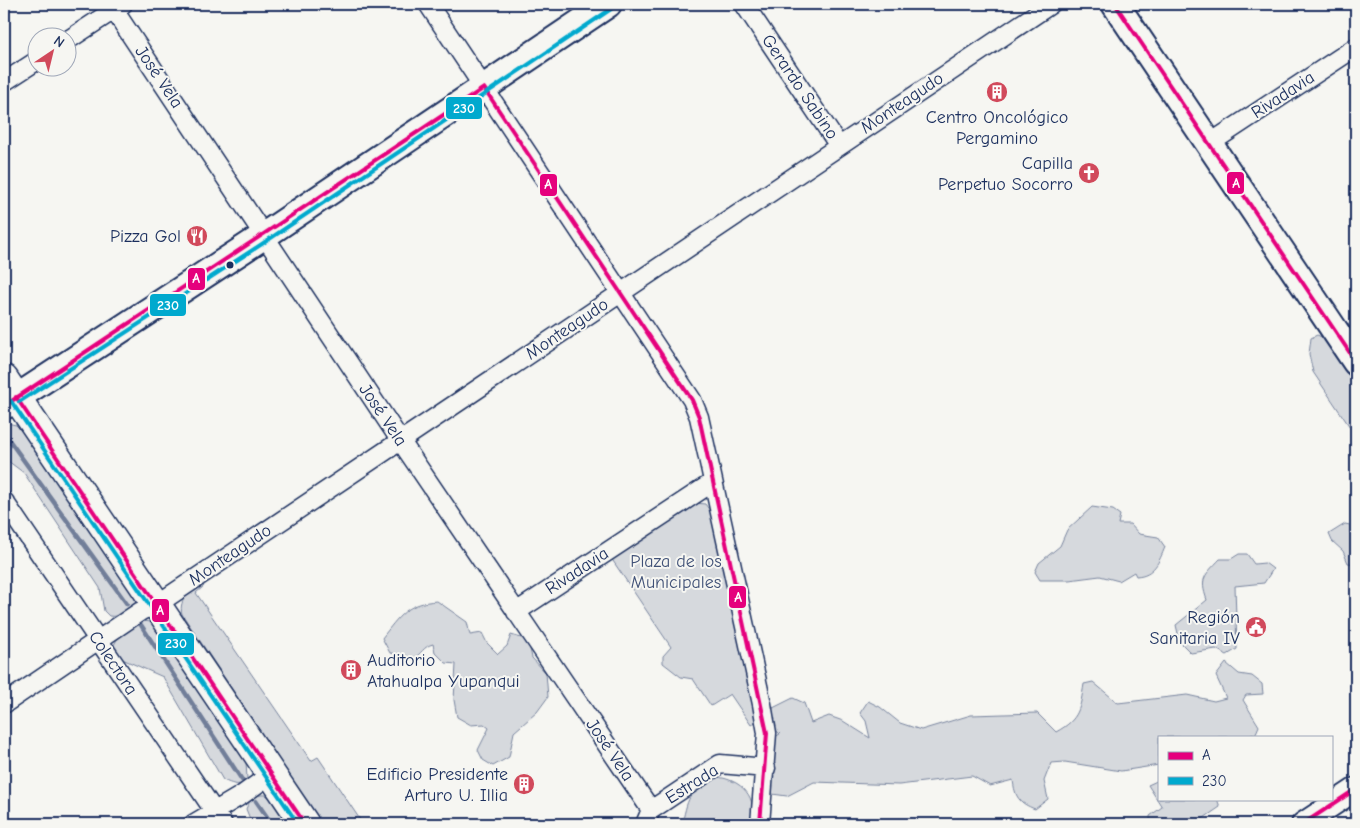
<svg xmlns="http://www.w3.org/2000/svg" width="1360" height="828" font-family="'Comic Neue',sans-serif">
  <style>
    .green { fill: #d6d9dd; stroke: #78849e }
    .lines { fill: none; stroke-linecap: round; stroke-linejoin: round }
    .stream { stroke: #717e99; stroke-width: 4.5 }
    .minor-casing { stroke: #1b2f5e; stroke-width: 21 }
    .tertiary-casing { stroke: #1b2f5e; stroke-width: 26 }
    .secondary-casing { stroke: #1b2f5e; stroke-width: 30 }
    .primary-casing { stroke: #1b2f5e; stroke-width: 31 }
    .minor { stroke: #f6f6f2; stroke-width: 18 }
    .tertiary { stroke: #f6f6f2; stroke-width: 22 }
    .secondary { stroke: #f6f6f2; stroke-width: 26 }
    .primary { stroke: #f6f6f2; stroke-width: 28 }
    .bus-1-casing { stroke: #f6f6f2; stroke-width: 8 }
    .bus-2-casing { stroke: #f6f6f2; stroke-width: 8 }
    .bus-1 { stroke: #e5007d; stroke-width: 4 }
    .bus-2 { stroke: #00a9ce; stroke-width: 4 }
    .bus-dot { fill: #1b2f5e; stroke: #f6f6f2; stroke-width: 2 }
    .labels { text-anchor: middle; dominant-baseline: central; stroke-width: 4; stroke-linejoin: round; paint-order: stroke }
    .street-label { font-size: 18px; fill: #1b2f5e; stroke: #f6f6f2 }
    .poi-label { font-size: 18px; fill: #1b2f5e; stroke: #f6f6f2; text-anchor: end }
    .park-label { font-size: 18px; fill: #405177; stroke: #f6f6f2 }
    .line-badge { stroke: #f6f6f2; stroke-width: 2 }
    .badge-label { font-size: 14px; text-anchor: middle; font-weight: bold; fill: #fff }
  </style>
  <rect width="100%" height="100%" fill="#f6f6f2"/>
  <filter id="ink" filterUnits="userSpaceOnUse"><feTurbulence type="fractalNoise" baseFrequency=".02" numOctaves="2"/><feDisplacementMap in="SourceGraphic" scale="10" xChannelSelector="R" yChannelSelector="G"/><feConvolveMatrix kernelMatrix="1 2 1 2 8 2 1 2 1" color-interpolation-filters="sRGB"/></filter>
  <g filter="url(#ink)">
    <path class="green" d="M1317,335L1324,338L1356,387V436L1313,372L1309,354L1311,338Z
      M7,423L16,425L22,429L134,596L136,603C130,611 119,618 109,616L104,611L100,588L24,473L4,458V425Z
      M695,503L705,504L711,512L757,721L751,725L730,694L711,706L693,679L681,677L663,663V656L671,647L611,558Z
      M1092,507L1113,510L1120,515L1118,524H1130L1139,534L1158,537L1165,547C1159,562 1154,575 1136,576L1134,572L1119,581L1100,576L1069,580H1040L1035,572L1039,563L1060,546L1067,530Z
      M1345,524L1350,525V533L1356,538V564L1348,563L1343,551L1332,541L1329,534Z
      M1239,554H1247L1254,564L1265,563L1273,569L1264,583L1235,586L1237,649L1227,655L1216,649L1191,653L1180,642L1176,625L1207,600C1199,578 1205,575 1220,559H1231Z
      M202,584L204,586L196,593L311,761L318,757L363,824H322L182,614C178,598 191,592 202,584Z
      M437,601L467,622L470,635L482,633L487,643L498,654L507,646L511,635L528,640L532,658L546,673L548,697L537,712L514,732L509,757L493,766L483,760L478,750L489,728L484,724L471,725L457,717L454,700L456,664L446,663L435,652L433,644C424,646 421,654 413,659L405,655L390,653L382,638C399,616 407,603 437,601Z
      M144,621L151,622L246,762L247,779C241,788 232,784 223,780L163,677L120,658L114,645C120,632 130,624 144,621Z
      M1226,663L1239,674L1252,676L1262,684L1263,694L1246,695L1243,700L1259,726L1256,733L1247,737H1159V765L1121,771L1065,762L1051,763L1044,781L1048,799L1035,809C1019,803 1015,797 1013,780L990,786L972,776L899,785L814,782L787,796L772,794L771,739L780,734L771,726L769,713L773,708L793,698L804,703L811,723L829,716L843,721L870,738L866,721L860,713L868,701L880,707L900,723L921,730L971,715L1037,713L1056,732C1080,719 1080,708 1084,684L1093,682L1118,703L1187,695L1214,701L1226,698L1216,676Z
      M716,777C741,779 760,798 750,824H682C689,793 689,793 716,777Z
      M1159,780V799H1217L1220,807L1195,824H1150V816L1162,807L1148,785Z
      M266,795L271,799L288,824H252L246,809C250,799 255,794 266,795Z"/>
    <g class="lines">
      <path class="stream" d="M4,433L127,604
        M141,625L242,780
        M256,801L272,824"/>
      <g class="minor-casing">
        <path id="minor" d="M110,4L400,440L651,810
          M428,4L692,400L699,417L762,704L767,733L760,824
          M744,4L839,146
          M68,40L123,4
          M4,82L38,60
          M1209,144L1356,47
          M4,501L223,824
          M516,612L713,482
          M4,704L141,611L156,605L1051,4
          M651,810L720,764L766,768
          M193,824L242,795L271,774
          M645,824L651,810"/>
      </g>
      <g class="tertiary-casing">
        <path id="tertiary" d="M1303,824L1356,789"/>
      </g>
      <g class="secondary-casing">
        <path id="secondary" d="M1115,4L1356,362
          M4,406L265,235L608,4"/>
      </g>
      <g class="primary-casing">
        <path id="primary" d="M4,379L305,824"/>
      </g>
      <use href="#minor" class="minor"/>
      <use href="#tertiary" class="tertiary"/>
      <use href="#secondary" class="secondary"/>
      <use href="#primary" class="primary"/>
      <g class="bus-1-casing">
        <path id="bus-1" d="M1115,4L1356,362
          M16,397L305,824
          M4,406L484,88L692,400L699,417L767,733L760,824
          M1303,824L1356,789"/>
      </g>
      <g class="bus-2-casing">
        <path id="bus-2" d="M11,401L298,824
          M19,402L268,240L611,9"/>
      </g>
      <use href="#bus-1" class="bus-1"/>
      <use href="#bus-2" class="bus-2"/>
    </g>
  </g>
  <defs>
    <g id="building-disc" transform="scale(1.125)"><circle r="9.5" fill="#d1495b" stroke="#f6f6f2"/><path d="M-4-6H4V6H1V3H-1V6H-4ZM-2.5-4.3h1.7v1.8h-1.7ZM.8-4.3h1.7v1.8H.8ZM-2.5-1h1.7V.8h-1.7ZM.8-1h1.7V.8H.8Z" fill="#fff"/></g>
    <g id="church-disc" transform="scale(1.125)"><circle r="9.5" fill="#d1495b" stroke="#f6f6f2"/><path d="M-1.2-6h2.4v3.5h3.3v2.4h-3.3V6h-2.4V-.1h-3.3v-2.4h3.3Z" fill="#fff"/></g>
    <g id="restaurant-disc" transform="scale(1.125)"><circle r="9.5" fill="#d1495b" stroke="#f6f6f2"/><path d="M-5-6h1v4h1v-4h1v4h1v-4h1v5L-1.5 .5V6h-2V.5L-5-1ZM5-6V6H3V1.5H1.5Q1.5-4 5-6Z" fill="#fff"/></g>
    <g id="civic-disc" transform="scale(1.125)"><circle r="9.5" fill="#d1495b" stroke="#f6f6f2"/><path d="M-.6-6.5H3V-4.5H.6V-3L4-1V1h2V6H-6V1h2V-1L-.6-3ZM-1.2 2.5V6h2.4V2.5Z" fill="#fff"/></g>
  </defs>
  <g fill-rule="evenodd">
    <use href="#building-disc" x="997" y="92"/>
    <use href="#church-disc" x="1089" y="173"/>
    <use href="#restaurant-disc" x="197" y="236"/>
    <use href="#civic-disc" x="1256" y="627"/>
    <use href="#building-disc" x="351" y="670"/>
    <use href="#building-disc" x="524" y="784"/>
  </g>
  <circle class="bus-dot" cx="230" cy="265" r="4.5"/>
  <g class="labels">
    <g class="street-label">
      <text transform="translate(159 77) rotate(56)">José Vela</text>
      <text transform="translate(800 87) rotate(56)">Gerardo Sabino</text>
      <text transform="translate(1283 95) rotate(-33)">Rivadavia</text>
      <text transform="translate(902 103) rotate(-34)">Monteagudo</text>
      <text transform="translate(567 329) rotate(-34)">Monteagudo</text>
      <text transform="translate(383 415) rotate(56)">José Vela</text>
      <text transform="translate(230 555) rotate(-34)">Monteagudo</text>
      <text transform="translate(577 571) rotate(-33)">Rivadavia</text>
      <text transform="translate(113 663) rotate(56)">Colectora</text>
      <text transform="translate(610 750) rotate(56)">José Vela</text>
      <text transform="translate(692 784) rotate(-32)">Estrada</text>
    </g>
    <g class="poi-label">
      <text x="997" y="117" text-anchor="middle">Centro Oncológico<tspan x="997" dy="21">Pergamino</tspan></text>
      <text x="1073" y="163">Capilla<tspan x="1073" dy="21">Perpetuo Socorro</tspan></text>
      <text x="181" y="236">Pizza Gol</text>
      <text x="1240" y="617">Región<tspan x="1240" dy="21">Sanitaria IV</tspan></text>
      <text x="367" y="660" text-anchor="start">Auditorio<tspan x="367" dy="21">Atahualpa Yupanqui</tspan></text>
      <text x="508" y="774">Edificio Presidente<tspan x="508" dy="21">Arturo U. Illia</tspan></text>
    </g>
    <g class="park-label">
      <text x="676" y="561">Plaza de los<tspan x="676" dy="21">Municipales</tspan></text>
    </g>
  </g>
  <g class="line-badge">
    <rect x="445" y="96" width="38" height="24" rx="5" fill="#00a9ce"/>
    <rect x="1226" y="171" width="19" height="24" rx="5" fill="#e5007d"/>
    <rect x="539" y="173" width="19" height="24" rx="5" fill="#e5007d"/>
    <rect x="187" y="267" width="19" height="24" rx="5" fill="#e5007d"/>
    <rect x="149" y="293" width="38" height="24" rx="5" fill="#00a9ce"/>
    <rect x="728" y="585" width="19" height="24" rx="5" fill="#e5007d"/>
    <rect x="151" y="598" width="19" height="25" rx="5" fill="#e5007d"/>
    <rect x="157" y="632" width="38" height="24" rx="5" fill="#00a9ce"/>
  </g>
  <g class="badge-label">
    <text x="464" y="113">230</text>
    <text x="1236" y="188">A</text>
    <text x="548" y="189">A</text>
    <text x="196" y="283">A</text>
    <text x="168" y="310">230</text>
    <text x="738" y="602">A</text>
    <text x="160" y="615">A</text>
    <text x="176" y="648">230</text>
  </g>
  <rect width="1360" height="828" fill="none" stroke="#f6f6f2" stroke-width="20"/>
  <rect x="10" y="10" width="1340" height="808" fill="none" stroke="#1b2f5e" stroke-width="2" filter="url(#ink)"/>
  <rect x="1158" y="736" width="175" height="65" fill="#f6f6f2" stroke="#9ea6b7"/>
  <rect x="1168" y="752" width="25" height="8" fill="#e5007d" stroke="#9ea6b7"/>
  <text x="1202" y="760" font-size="15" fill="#1b2f5e">A</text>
  <rect x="1168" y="777" width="25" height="8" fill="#00a9ce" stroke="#9ea6b7"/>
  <text x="1202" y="786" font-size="15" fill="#1b2f5e">230</text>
  <g transform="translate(52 52) rotate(35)"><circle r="24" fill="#f6f6f2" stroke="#9ea6b7"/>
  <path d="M0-4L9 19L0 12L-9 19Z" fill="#d1495b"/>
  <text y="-8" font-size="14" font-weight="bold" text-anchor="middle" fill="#1b2f5e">N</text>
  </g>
</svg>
